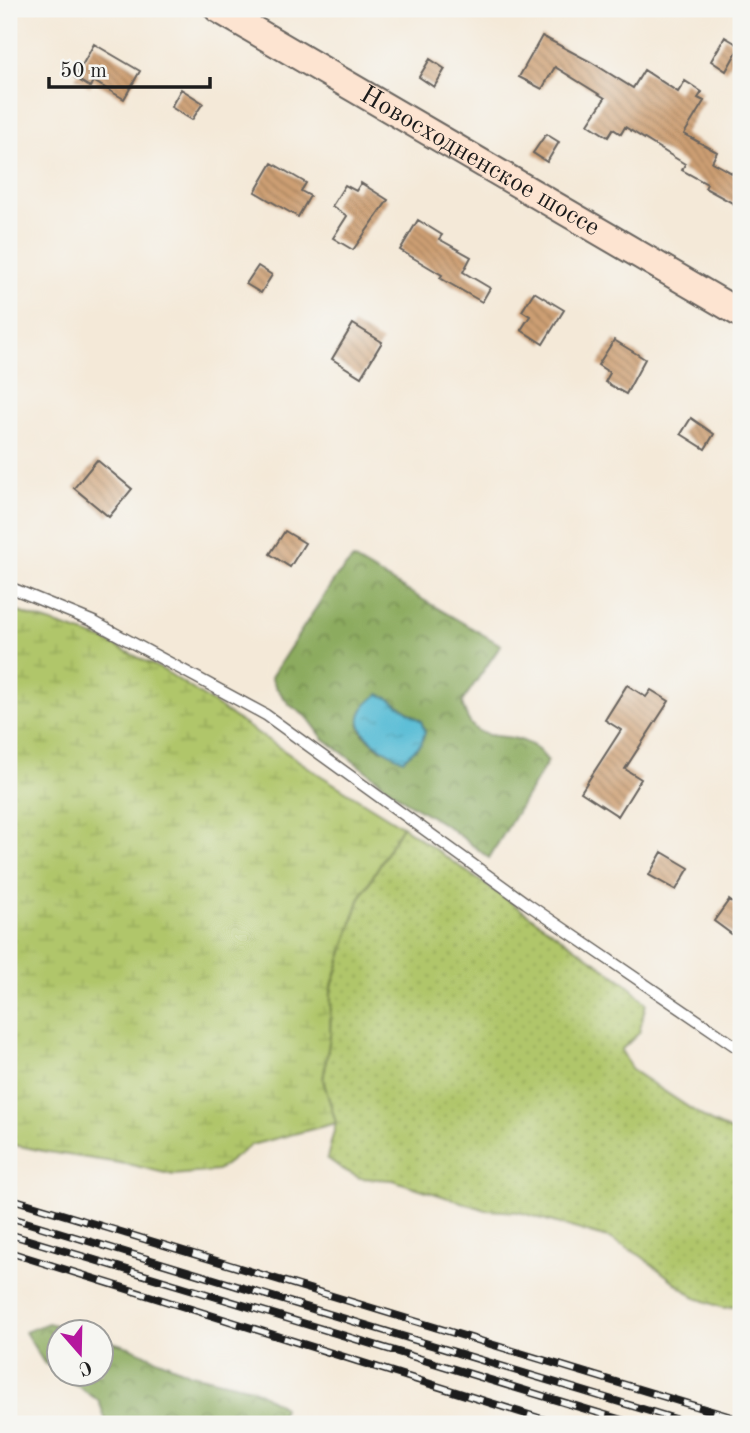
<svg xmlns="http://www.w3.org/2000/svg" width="750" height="1433" font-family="'Old Standard TT',serif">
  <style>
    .grass { fill: url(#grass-dots); stroke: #667143; stroke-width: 2 }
    .forest { fill: url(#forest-crowns); stroke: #54643d; stroke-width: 2; fill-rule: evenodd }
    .wetland { fill: url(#wetland-marsh); stroke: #667143; stroke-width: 2 }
    .water { fill: url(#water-ripples); stroke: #3a6c78; stroke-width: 2 }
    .building { fill: url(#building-back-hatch) }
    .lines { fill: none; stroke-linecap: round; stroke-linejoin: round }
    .lane-casing { stroke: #68645e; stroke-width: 13 }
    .secondary-casing { stroke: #68645e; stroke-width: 30 }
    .lane { stroke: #fff; stroke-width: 10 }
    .secondary { stroke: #fde4d1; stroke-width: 26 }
    .rail-casing { stroke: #1c1c1c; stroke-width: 8 }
    .rail { stroke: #f6f6f2; stroke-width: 5; stroke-dasharray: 16; stroke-linecap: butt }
    .labels { text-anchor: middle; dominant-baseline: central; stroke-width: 6; stroke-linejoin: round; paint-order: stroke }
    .street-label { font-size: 26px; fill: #1c1c1c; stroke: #f6f6f2 }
  </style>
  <defs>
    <pattern id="grass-dots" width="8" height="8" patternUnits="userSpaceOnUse" patternTransform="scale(1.75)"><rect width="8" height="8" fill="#b0c66a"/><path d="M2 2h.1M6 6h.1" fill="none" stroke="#97aa5b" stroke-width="1.8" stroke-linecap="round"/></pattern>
    <pattern id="forest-crowns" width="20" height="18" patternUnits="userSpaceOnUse" patternTransform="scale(1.75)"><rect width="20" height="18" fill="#8cab5e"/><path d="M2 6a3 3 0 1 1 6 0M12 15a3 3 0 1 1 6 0" fill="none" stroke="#728a4d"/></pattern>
    <pattern id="wetland-marsh" width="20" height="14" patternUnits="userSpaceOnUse" patternTransform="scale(1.75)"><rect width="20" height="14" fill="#b0c66a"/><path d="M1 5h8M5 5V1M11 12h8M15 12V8" fill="none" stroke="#97aa5b"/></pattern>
    <pattern id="water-ripples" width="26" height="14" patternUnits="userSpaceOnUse" patternTransform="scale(1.75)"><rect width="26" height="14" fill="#57bcd5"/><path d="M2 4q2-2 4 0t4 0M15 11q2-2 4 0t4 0" fill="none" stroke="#4ba1b6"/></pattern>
    <pattern id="building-back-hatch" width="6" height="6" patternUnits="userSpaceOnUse" patternTransform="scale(1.75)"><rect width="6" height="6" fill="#cd9f73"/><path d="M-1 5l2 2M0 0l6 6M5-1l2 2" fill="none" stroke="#a6815e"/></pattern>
  </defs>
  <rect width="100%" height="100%" fill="#f6f6f2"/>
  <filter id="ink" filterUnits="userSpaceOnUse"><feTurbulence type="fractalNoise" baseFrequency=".0143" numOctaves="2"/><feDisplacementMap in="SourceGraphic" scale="14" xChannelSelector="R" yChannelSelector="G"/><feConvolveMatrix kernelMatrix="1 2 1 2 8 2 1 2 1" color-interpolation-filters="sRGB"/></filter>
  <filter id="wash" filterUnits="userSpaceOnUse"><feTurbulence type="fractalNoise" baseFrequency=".00686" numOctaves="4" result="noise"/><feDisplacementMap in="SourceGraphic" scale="28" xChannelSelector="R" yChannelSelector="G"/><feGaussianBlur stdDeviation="1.57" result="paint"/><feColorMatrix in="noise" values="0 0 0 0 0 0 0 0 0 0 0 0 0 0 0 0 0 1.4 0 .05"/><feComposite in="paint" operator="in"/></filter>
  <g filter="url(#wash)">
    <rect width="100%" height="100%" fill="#f4e9d8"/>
    <path class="grass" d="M402,826L627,984L646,1003L639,1033L621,1050L632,1070L711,1122L733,1132L741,1133V1306L723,1308L694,1297L641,1256L611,1239L519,1212L486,1210L392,1180L360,1178L342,1169L327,1158L336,1123L323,1080L330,1036L331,990L359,900Z"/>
    <path class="forest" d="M353,559L501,645L462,702C473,751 501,727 532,745C538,748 543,756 548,761L489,858L450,828L407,802L323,738L308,718L290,705L275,686L271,677L336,577ZM390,699L421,721L425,732L421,744L381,750L363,734L359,723Z
      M48,1323L76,1331L60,1332V1373L44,1363L25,1332Z
      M102,1339L129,1347L191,1374L252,1388L283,1407L280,1424H107L99,1401L60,1374H102Z"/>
    <path class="wetland" d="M9,609L104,640L167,672L320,775L402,826L359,900L331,989L330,1036L323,1080L336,1123L251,1145L217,1171L173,1175L132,1165L48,1152L9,1144Z"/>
    <path class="water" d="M379,694L390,699L421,721L425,732L421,744L403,760C374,746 336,722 379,694Z"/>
    <g id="blocks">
      <path class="building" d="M542,36L591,62L633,88L644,70L678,92L685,81L702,92L698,98L704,101L684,134L717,152L712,162L741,178V191L734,204L705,188L707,184L682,170L685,164L625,127L621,134L613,129L608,137L588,124L605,98L555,67L542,89L519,77Z
        M725,37L740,46L726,71L711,61Z
        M94,44L140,71L124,99L93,81L90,87L75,78Z
        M430,59L445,69L434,87L419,77Z
        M181,89L203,103L192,120L171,107Z
        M546,134L559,142L547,162L533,153Z
        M272,163L306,183L301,191L310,196L298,217L255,192Z
        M361,183L388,200L353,250L333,238L347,216L332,206L345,185L356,191Z
        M418,220L442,235L439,239L471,257L463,272L490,288L482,302L440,278L442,275L400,250Z
        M258,266L272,275L261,293L246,284Z
        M534,292L564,310L543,344L521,330L530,316L522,311Z
        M353,324L382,342L361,377L332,359Z
        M614,340L645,359L626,394L605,382L610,373L598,365Z
        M691,418L714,434L705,449L681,434Z
        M97,460L132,489L109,517L74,488Z
        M285,531L305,543L290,567L270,554Z
        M627,685L646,697L651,690L669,701L625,769L641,779L618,816L581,792L621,730L605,720Z
        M662,852L689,868L676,890L649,875Z
        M729,900L741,909V941L714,921Z"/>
    </g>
  </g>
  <g filter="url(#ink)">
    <use href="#blocks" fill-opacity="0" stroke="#68645e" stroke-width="2"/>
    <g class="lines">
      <g class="lane-casing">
        <path id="lane" d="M9,587L94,622L266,715L526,903L741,1050"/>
      </g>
      <g class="secondary-casing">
        <g id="secondary">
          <path id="s1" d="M218,9L741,314"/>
        </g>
      </g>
      <use href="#lane" class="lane"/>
      <use href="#secondary" class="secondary"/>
      <g class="rail-casing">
        <path id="rail" d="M9,1198L741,1420
          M9,1217L692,1424
          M9,1234L635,1424
          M9,1252L558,1424"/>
      </g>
      <use href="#rail" class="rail"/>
    </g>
  </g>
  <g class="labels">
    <g class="street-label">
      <text stroke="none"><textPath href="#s1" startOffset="303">Новосходненское шоссе</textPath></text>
    </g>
  </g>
  <rect width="750" height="1433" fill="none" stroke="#f6f6f2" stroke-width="35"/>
  <g transform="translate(80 1353) rotate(160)"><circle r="33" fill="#f6f6f2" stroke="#9f9f9c" stroke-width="2"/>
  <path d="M0-5L12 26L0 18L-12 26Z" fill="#b5179e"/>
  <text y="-10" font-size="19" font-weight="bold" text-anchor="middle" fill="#1c1c1c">С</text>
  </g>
  <path d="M49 77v10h161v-10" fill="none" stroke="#1c1c1c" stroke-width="3.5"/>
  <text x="60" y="77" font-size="21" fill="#1c1c1c" stroke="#f6f6f2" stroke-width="5" paint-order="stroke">50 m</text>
</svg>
